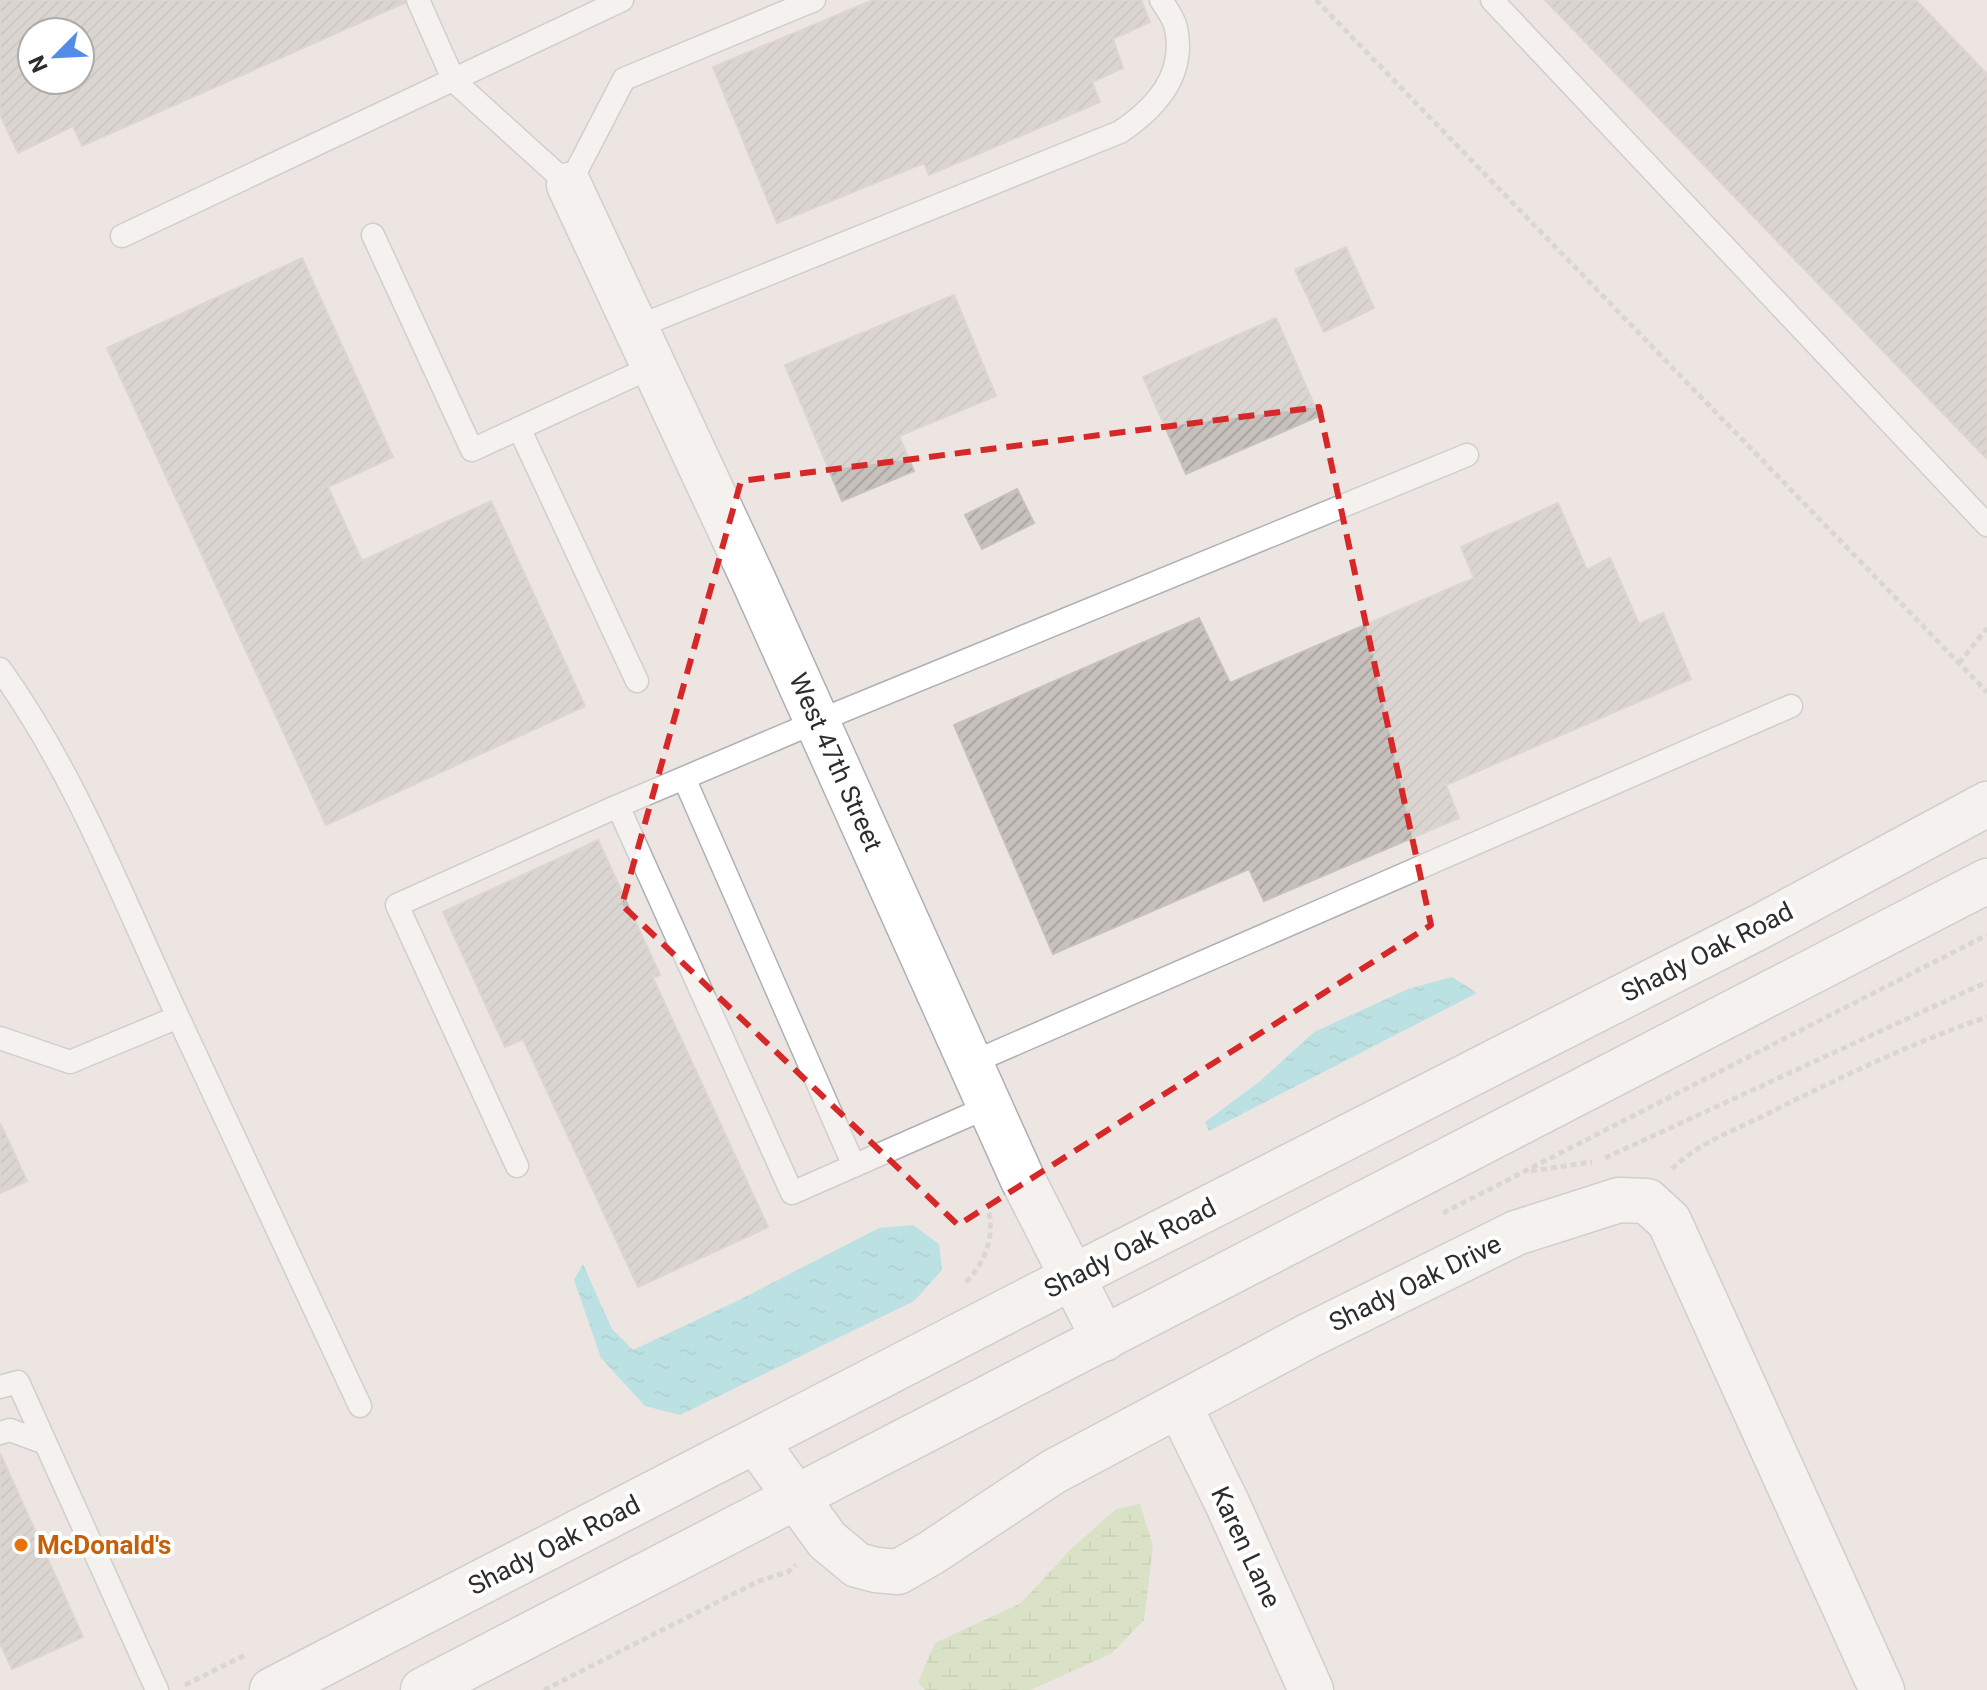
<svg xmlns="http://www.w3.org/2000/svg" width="1987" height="1690" font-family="Roboto,sans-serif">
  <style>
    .wetland { fill: url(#wetland-marsh) }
    .water { fill: url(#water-ripples) }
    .building { fill: url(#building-hatch); stroke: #c8c1bb; stroke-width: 2; fill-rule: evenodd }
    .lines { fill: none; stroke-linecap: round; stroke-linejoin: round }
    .service-casing { stroke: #adb1b7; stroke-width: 25 }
    .minor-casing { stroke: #adb1b7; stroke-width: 47 }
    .secondary-casing { stroke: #adb1b7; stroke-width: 47 }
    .path { stroke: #c4c4c4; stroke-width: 5; stroke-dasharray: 6 4; stroke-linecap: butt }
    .service { stroke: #fff; stroke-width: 22 }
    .minor { stroke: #fff; stroke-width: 44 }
    .secondary { stroke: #fff; stroke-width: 44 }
    .marked { fill: none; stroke: #d62828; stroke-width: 6; stroke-dasharray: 16 10; stroke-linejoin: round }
    .food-dot { fill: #e8710a; stroke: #fff; stroke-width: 3 }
    .labels { text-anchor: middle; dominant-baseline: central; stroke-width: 8; stroke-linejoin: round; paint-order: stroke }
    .street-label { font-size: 26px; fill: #2d2d2d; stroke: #fff }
    .food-label { font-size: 26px; font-weight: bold; fill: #c56008; stroke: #fff; text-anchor: start }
  </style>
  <defs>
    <pattern id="wetland-marsh" width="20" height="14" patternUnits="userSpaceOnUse" patternTransform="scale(2)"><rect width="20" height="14" fill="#c2dda4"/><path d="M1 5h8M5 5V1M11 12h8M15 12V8" fill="none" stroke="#a7be8e"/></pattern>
    <pattern id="water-ripples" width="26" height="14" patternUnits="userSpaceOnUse" patternTransform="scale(2)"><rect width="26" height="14" fill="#80dce3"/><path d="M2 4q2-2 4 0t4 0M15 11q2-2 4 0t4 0" fill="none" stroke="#6fbdc3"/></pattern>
    <pattern id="building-hatch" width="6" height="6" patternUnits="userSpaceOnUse" patternTransform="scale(2)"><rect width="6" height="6" fill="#c6c1bc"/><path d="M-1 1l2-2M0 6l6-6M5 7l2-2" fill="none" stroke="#aaa6a2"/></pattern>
  </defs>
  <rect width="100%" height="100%" fill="#ede5e1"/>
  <path class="wetland" d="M1140,1504L1153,1546L1144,1620L1112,1653L1031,1690H925L918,1682L935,1643L1021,1603L1071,1549L1116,1509Z"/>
  <path class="water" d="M1452,977L1477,993L1209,1131L1205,1122L1259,1082L1314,1032L1408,989Z
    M913,1225L939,1244L942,1270L914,1301L680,1415L645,1406L601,1358L574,1280L583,1264L612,1329L633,1350L739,1300L879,1228Z"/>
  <path class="building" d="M0,0H411L82,146L73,126L18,153L0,115ZM32,32H80V80H32Z
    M873,0H1141L1150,22L1113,39L1123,68L1092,82L1100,102L929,175L924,163L777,223L713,67Z
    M1545,0H1916L1987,74V459Z
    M1346,247L1374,308L1324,332L1295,270Z
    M302,258L393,457L328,487L362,561L491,501L585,706L326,825L107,348Z
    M954,295L996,396L899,436L914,471L842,501L785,365Z
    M1276,318L1319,416L1186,474L1143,377Z
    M1017,489L1034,523L982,549L965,515Z
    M1558,503L1587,570L1610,558L1639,624L1663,613L1691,679L1446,785L1459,818L1264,901L1249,869L1053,954L954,725L1199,618L1230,683L1474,578L1461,547Z
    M598,840L660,975L653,978L768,1227L638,1287L523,1039L505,1047L443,912Z
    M0,1123L27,1181L0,1193Z
    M0,1453L83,1637L12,1669L0,1644Z"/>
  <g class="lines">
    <g class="service-casing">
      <path id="service" d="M418,0L454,81L569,185L624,79L814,0
        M1492,0L1987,525
        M373,235L472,450L654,366
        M122,236L622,0
        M637,327L1120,132C1156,108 1186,75 1176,28C1174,18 1166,8 1161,0
        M519,428L637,681
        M0,669C76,775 123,899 178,1017L70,1062L0,1038
        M684,778L854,1166
        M178,1017L360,1406
        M971,1063L1791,706
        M990,1106L792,1193L618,806L818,721L1467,455
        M517,1166L397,905L618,806
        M0,1387L18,1382L157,1690
        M0,1433L10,1430L45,1443"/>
    </g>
    <g class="minor-casing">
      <path id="minor" d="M569,185L753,579L1022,1178L1104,1339
        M1179,1405L1227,1503L1311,1690
        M756,1442L827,1540L857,1565L876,1570L898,1572L931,1553L1053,1472L1308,1336L1516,1233L1619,1200L1647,1201L1669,1221L1882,1690"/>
    </g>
    <g class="secondary-casing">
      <path id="secondary" d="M272,1690L1071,1278L1761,926L1987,804
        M423,1690L1987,881"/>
    </g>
    <path class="path" d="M1316,0L1987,692
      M1959,663L1987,628
      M1605,1158L1987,982
      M1672,1169C1698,1143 1735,1130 1767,1114C1839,1078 1911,1043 1987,1017
      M1531,1171L1592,1162
      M1443,1213L1987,935
      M966,1282C985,1262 994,1239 989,1212
      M185,1685L247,1654
      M544,1690L759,1581L788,1572L796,1565"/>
    <use href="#service" class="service"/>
    <use href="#minor" class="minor"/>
    <use href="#secondary" class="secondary"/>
  </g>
  <path d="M0 0H1987V1690H0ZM1319,407L1431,925L958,1225L622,905L741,481Z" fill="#ede5e1" fill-opacity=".55" fill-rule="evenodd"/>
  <path class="marked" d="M1319,407L1431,925L958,1225L622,905L741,481Z"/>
  <circle class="food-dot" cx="21" cy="1545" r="8"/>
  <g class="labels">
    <g class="street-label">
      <text transform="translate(836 762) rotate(66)">West 47th Street</text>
      <text transform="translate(1707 952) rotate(-27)">Shady Oak Road</text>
      <text transform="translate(1130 1248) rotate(-27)">Shady Oak Road</text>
      <text transform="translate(1415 1283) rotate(-26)">Shady Oak Drive</text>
      <text transform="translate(554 1545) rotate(-27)">Shady Oak Road</text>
      <text transform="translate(1246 1547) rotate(65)">Karen Lane</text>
    </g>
    <g class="food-label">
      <text x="37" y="1545">McDonald's</text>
    </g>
  </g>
  <g transform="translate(56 56) rotate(246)"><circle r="38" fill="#ffffff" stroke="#ababab" stroke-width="2"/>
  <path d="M0-6L14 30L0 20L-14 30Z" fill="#538ce8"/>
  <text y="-12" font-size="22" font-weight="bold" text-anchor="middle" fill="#2d2d2d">N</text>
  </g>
</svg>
